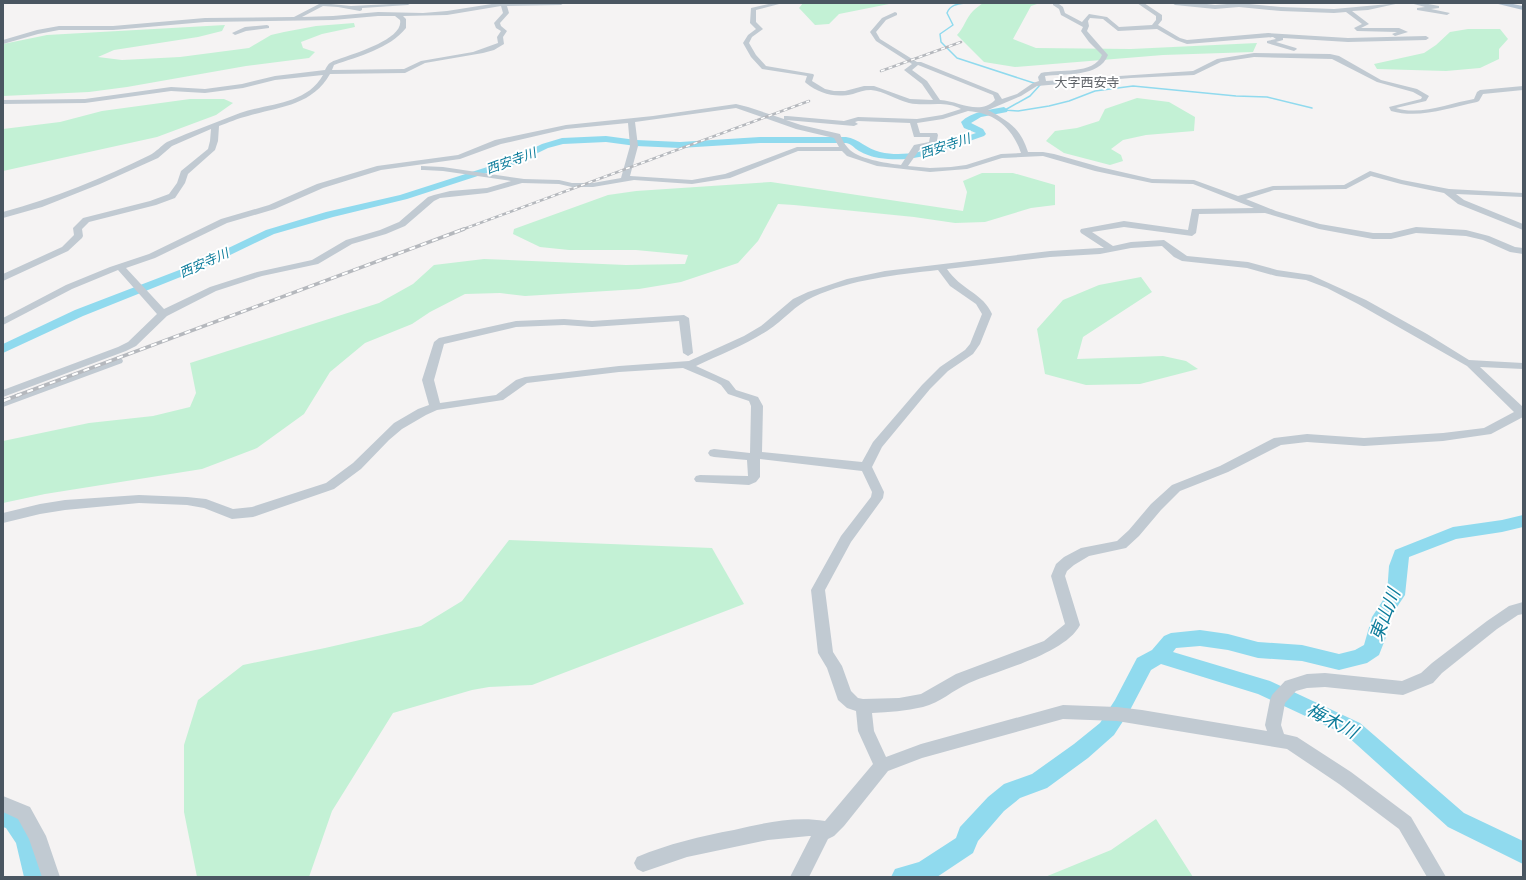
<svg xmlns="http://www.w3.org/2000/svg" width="1526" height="880" font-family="Rubik,'Noto Sans JP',sans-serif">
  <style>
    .green { fill: #c3f1d5 }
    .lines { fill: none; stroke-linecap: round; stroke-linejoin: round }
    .stream { stroke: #90daee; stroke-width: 1.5 }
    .river { fill: #90daee; fill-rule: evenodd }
    .minor { fill: #c1cad2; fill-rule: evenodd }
    .major { fill: #b3c2d1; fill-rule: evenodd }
    .rail-far2-casing { stroke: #b5b8bd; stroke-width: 2.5 }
    .rail-far1-casing { stroke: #b5b8bd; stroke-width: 3.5 }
    .rail-casing { stroke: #b5b8bd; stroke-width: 4 }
    .rail-far2 { stroke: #fff; stroke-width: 1.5; stroke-dasharray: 4; stroke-linecap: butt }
    .rail-far1 { stroke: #fff; stroke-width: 2; stroke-dasharray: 6; stroke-linecap: butt }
    .rail { stroke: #fff; stroke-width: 2.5; stroke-dasharray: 8; stroke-linecap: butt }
    .labels { text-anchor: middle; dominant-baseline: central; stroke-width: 4; stroke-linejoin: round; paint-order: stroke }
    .far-quarter-label { font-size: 13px; fill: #5f6368; stroke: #fff }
    .far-water-label { font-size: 13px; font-style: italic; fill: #0c7c9b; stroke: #fff }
    .near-water-label { font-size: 18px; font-style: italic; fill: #0c7c9b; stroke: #fff }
  </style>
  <rect width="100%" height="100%" fill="#f5f3f3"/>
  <path class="green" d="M803,3H894L839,14L829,24L815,25L799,8Z
    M983,3H1040L1031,6L1013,39L1036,48L1131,49L1257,43L1253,52L1163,55L1015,67L984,62L957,35C964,28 966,18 973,11C976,8 980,5 983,3Z
    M354,23L355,27L322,34L301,42L303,48L315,52L309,58L246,66L127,87L89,92L3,96V44L47,35L225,25L222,31L198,37L114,50L98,57L122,60L180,57L249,48L271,35L284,32L316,26Z
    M1468,29H1500L1508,39L1499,49V59L1480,68L1446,71L1377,69L1374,64L1424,53L1436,45L1450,32Z
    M1137,98L1169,102L1195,117L1194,131L1146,135L1123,140L1111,149L1121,155L1123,161L1110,165L1064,153L1046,141L1055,131L1077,128L1099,121L1105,109Z
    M190,99H224L233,103L216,115L157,137L3,171V129L60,122L102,111Z
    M982,173H1013L1055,185V205L1031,208L985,222L955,223L914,217L794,205L778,204L758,241L738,263L681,282L639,289L525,296L500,293L465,294L430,312L412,324L365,343L330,372L304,414L257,448L202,469L45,494L3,503V441L89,423L153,416L190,407L196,393L190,363L379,303L413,284L434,265L484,259L626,265L685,264L688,255L636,250H569L540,247L513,234L514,229L608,195L636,191L771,182L963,211L967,192L963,181Z
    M1141,277L1152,292L1083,337L1077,359L1163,356L1186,361L1198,369L1140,384L1086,385L1045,374L1037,329L1063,300L1099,285Z
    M509,540L712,548L744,604L532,685L489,687L472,690L393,713L332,811L309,877H197L184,812V745L198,700L243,665L325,648L421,626L462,601Z
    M1156,819L1193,877H1045L1111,850Z"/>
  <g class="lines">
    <path class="stream" d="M965,3C957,4 950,5 947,13L953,25L940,34L941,42L957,58L1040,85L1030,96L1005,110
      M1004,110L1018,111L1049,106L1069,101L1095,91L1133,86L1236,96L1267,97L1312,108"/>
    <path class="river" d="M1004,107L1008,110L1007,112L981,117L971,123L983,129L986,134L984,136C947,148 920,164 879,158C873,157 864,154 859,151C854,148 852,144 846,143H760L680,148L636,146L606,142L563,144L548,148L515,164L407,199L333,217L274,234L203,268L83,316L3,353V344L75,310L195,264L266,230L326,212L400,195L509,160L542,144L562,138L606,136L636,140L680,142L760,137H846C859,139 867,149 880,152C914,160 945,143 976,133L964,128L961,122C972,111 990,110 1004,107Z
      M1523,515V527L1502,532L1456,539L1409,557L1405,595L1389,619L1385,632L1386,637L1379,655L1367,663L1339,670L1302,661L1258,658L1228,650L1200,646L1176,648L1173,652L1270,681L1360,723L1464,813L1523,841V864L1448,827L1346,735L1258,694L1161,664L1151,670L1129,712L1114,735L1088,758L1047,788L1020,798L1004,811L978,841L973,853L937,877H891L895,869L919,862L956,838L960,827L988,797L1004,784L1032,774L1074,744L1100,723L1115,700L1137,658L1152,650L1164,636L1171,633L1200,630L1228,634L1258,642L1302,645L1339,654L1355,650L1364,645L1372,617L1387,594L1389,566L1395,550L1453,527L1502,520Z
      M3,807L21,813L34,831L48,877H24L16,843L6,828L3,827Z"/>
    <path class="minor" d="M321,3L351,6L411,3L408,5L362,8V10L360,11L338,7L323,6L302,17L333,16L378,12L423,13L447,11L498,3H564L561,5L507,6L509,13L500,23L501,26L507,31L503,37L504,44L494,50L483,53L425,63L405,73L330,74C312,106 278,107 248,116C238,118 228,123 219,126L218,141L215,150L188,174L185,183L175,198L156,205L89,222L82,229L83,236L82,238L68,251L3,281V274L62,247L74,235L73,228L83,218L150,201L169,194L177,183L181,171L208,149L210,141L211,129L172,146L158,158L100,184L42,207L3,218V212C54,198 103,178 150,155C156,152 161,146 167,142C173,139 180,137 186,134C204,127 222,120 240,113C269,103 306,105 323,75L275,80L243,88L205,93L171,91L85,103L3,104V100L85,99L171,87L205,89L242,84L275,76L325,70C326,68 328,64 330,63C334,60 340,59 345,57C359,52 404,38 400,20L395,16H378L333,20L205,22L113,30H59L38,34L3,44V40L37,30L59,26H113L205,18L294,17ZM501,6L503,13L494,23L496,28L501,31L497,37L498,43L473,52L421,61L404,69L332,70L334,65C359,56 389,49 406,28V19L403,16L447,15Z
      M773,3H783L756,10V22L763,29L752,37L749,43L756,55L766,66L813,74L814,75L812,81L825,89L834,91H845L864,86H874L910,99L933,100L922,84L904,70L912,64L876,41L870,32L882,18L895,12L897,13V15L886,20L876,32L880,39L917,62H921L998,93L1002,99L1017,94L1033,83L1039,81L1038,77L1041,73C1058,69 1094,75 1102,55L1089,42L1081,31L1083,27L1061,15L1059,9L1053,5V3H1060L1059,4L1063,7L1065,13L1082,22L1089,14L1107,17L1119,27L1152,25L1156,20V16L1137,3H1144L1162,15V20L1158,25L1180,38L1187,40L1268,33L1348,38L1426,36L1429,38L1426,40L1348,42L1283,38V40L1276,42L1296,48L1297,49L1294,51L1267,43V41L1276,39L1273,37L1187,44L1176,40L1157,29L1118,31L1103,19L1090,18L1088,21L1089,26L1087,31L1108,55C1099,78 1065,73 1045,76L1046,81L1193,71L1217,59L1254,53L1330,54L1339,56L1381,80L1417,89L1429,96L1426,101L1396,108C1420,116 1450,103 1474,99L1477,92L1480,90L1523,86V90L1483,94L1479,101L1477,102C1448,108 1420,119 1391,111L1389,107L1421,99L1422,97L1413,92L1377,82L1332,59L1254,57L1221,62L1194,75L1131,78L1037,86L1021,96L988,110C1010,122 1020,128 1028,152H1043L1054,154L1100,167L1152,179L1194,180L1238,196L1273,186L1344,185L1370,171L1402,180L1449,189L1523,193V197L1456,194L1464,200L1523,224V230L1458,204L1444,193L1401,184L1371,176L1346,189L1274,190L1246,199L1276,211L1320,224L1373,233H1391L1416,227L1466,230L1489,236L1515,247L1523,248V254L1510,252L1483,240L1466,236L1416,233L1391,239H1373L1319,229L1265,213L1199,214L1196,233L1192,236L1124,227L1092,232L1113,246L1131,242L1164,240L1187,256L1248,262L1277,270L1311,275L1366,300L1427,334L1469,360L1523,363V369L1480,367L1523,407V417L1491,434L1443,441L1364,446L1307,442L1281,445L1228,472L1180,491L1161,510L1139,536L1126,548L1089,556L1074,565L1067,571L1065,576L1080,625C1065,654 999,670 969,683C953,690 940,703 923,707C906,711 889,712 872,713L874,731L886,757L921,744L1063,705L1117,707L1142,710L1267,731L1265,725L1270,700L1272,695L1285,681L1307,674L1325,673L1402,681L1421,673L1432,663L1487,621L1509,606L1523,602V614L1518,615L1497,629L1442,673L1433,683L1403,695L1325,687L1307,688L1296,691L1285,703L1281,725L1284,734L1297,737L1351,772L1411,817L1446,877H1427L1399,829L1339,784L1287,749L1117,721L1063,719L922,758L888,771L844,826L834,836L828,839L809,877H790L811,836H809L768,840L687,857L643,872L637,869L634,863L637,857C668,844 701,836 734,830C764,823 794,816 825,821L873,764L858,731L856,711L847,708L838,700L827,668L818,653L811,590L841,536L871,497L872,492L862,471L760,459V477L756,482L749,485L696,482L694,479L696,476L700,475L748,476L747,460L714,457L710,456L708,453L710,450L714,449L750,453L751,406L749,401L728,394L721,385L716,382L683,368L619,372L527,383L503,400L437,410L426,415L402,429L389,440L361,469L334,489L253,517L232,519L204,508L187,505L139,503L65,510L40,514L3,523V513L40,504L65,500L139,495L187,497L206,499L233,509L252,507L326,483L353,463L394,423L418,409L429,405L422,380L434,342L439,338L516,321L564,319L592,321L684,315L689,318L693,353L688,356L683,353L679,321L592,327L564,325L516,327L444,344L434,380L440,403L496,395L516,380L525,377L619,366L689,361L744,336L761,326L793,299L808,292L847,279L885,271L1050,251L1100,248H1104L1081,233L1080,231L1081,229L1124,221L1188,230L1192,209L1254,208L1193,184L1152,183L1095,171L1043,156L1002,158L967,169L930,172L877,166L847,156L842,151H798L730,178L692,184L634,180L593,187H572L559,184L522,183L487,193L440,198L434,201L405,226L386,234L352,244L318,264L262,276L216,291L167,316L136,346L126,351L3,397V390L118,347L128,342L157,314L118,270L72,289L3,325V318L66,285L110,267L149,254L221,219L269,205L317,184L377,166L458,155L495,140L566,125L653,116L736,104L748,107L784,119V116H787L844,121L858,117L917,119L942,115L961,109C945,100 926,107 909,103C896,100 884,91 871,90C864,90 859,92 853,94C835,98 820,94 806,83L805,82L807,76L762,69L751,57L743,43L748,35L756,29L750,23L751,8ZM918,65L993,95L995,100C979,116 959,101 940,100L927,81L912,70ZM736,108L796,129L834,138L839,147H797L725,174L692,180L630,176L638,146L635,122ZM968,111C995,113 1012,127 1021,153L1001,154L966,165L951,167L930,168L908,166L920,149L936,146L938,135L937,133H920L917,123L943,119ZM786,120L854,126L858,124L855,122L858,121L910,123L914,137H930L929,142L914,145L901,165C886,163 857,159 848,148C844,144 842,139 840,134L801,125ZM628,123L630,146L621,178L593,183H572L559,180L524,179L443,167L421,166V170H424L443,171L511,181L487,188L450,191L434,195L428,197L399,222L380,230L346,240L312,260L257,272L210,287L164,309L126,268L155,258L227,223L275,209L323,188L381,170L460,159L501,144L566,129ZM1162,246L1174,257L1182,261L1247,268L1276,276L1306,280L1327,288L1358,304L1467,366L1514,412L1484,428L1443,433L1364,438L1307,434L1274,438L1220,466L1172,485L1151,504L1129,530L1117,541L1081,548L1064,557L1056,564L1051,576L1065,624L1044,641L956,674L921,694L899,698L863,699L858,698L851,691L842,666L833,652L825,590L851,542L883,498L884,492L872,467L882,447L930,389L948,371L973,354L980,344L992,314C984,294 960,289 947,269L1050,257L1100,254L1131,248ZM938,270L950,286L976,304L982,314L970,344L965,350L940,367L922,385L873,442L862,462L762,452L763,406L758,397L736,390L729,381L696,366C720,355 745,345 767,331C784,320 795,305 813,297C852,279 896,275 938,270Z
      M1172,3H1199L1215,5L1239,3L1281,7L1334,9L1400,3L1368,10L1352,11L1369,24L1361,28H1399L1408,32L1395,36L1392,34L1397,32L1357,31L1354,28L1362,24L1346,12L1334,13L1281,11L1239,7L1215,9L1175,5Z
      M1410,3H1423L1439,6V8L1431,9L1450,13L1447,15L1417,10V8L1425,7Z
      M267,25L269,26V28L246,31L235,35L232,33L245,27Z
      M118,358L122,359L123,361L122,363L3,407V399Z
      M3,796L30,807L46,836L60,877H42L29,839L18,819L3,812Z"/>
    <path class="major" d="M1494,3H1508L1523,6V10Z"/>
    <g class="rail-far2-casing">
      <path id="rail-far2" d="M881,71L961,42
        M461,230L809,101"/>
    </g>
    <g class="rail-far1-casing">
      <path id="rail-far1" d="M16,396L464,229"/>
    </g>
    <g class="rail-casing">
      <path id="rail" d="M3,401L19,395"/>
    </g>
    <use href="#rail-far2" class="rail-far2"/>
    <use href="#rail-far1" class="rail-far1"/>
    <use href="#rail" class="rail"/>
  </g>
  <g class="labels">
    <g class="far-quarter-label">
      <text x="1087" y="82">大字西安寺</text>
    </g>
    <g class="far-water-label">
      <text transform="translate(945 146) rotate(-18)">西安寺川</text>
      <text transform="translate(511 161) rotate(-20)">西安寺川</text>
      <text transform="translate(204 263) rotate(-24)">西安寺川</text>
    </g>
    <g class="near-water-label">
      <text transform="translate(1385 615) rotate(-69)">東山川</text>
      <text transform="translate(1332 721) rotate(28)">梅木川</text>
    </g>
  </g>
  <rect width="1526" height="880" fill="none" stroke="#4a5661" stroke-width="8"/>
</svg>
